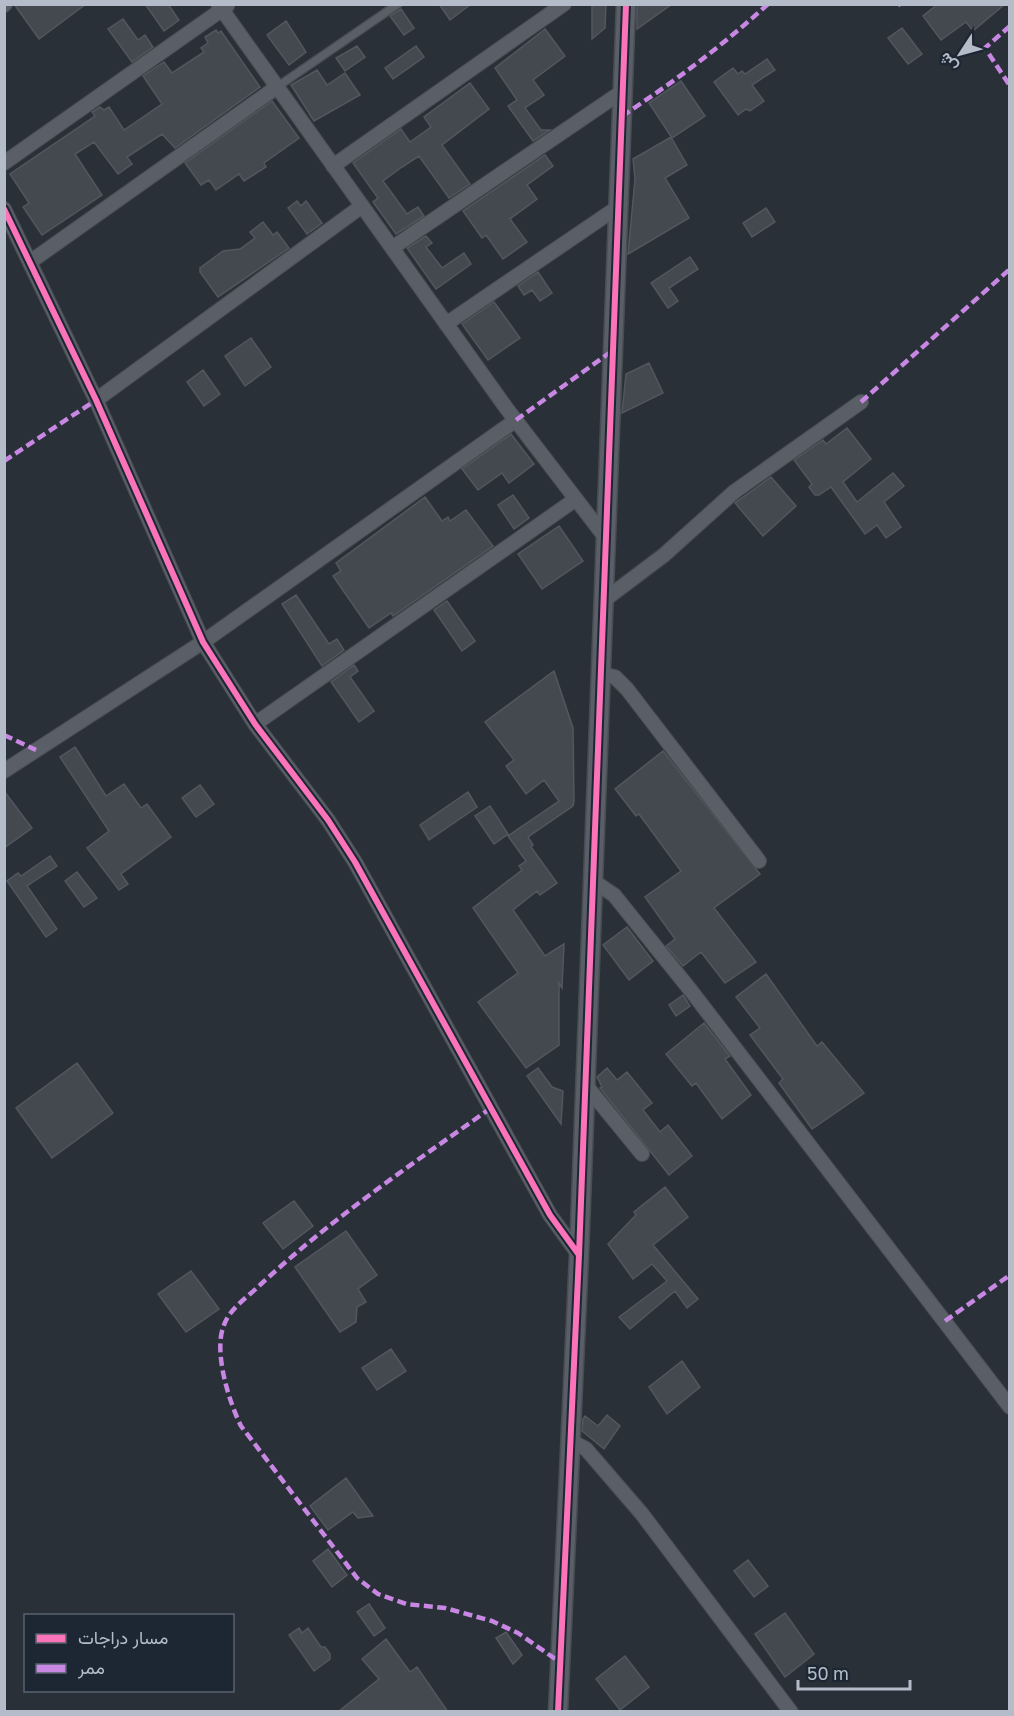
<svg xmlns="http://www.w3.org/2000/svg" width="1014" height="1716" font-family="'Golos Text',Vazirmatn,sans-serif">
  <style>
    .building { fill: #444950; stroke: #52575f; stroke-width: 1.5 }
    .lines { fill: none; stroke-linecap: round; stroke-linejoin: round }
    .service-casing { stroke: #484c53; stroke-width: 10 }
    .minor-casing { stroke: #484c53; stroke-width: 16 }
    .tertiary-casing { stroke: #484c53; stroke-width: 21 }
    .service { stroke: #5a5e66; stroke-width: 7 }
    .minor { stroke: #5a5e66; stroke-width: 14 }
    .tertiary { stroke: #5a5e66; stroke-width: 18 }
    .quiet { stroke: #c787e3; stroke-width: 4.5; stroke-dasharray: 9 4.5; stroke-linecap: butt }
    .cycleway-casing { stroke: #1d2633; stroke-width: 10 }
    .cycleway { stroke: #fb73b8; stroke-width: 6 }
  </style>
  <rect width="100%" height="100%" fill="#2a3038"/>
  <path class="building" d="M14,4H86L39,39Z
    M145,4H168L179,20L164,31Z
    M439,4H471L450,20Z
    M592,4H606L605,28L592,39Z
    M637,4H672L637,29Z
    M938,4H1005L973,31L966,22L941,40L923,16Z
    M401,9L414,28L404,35L390,16Z
    M123,19L138,40L145,35L153,47L132,62L108,29Z
    M286,21L306,52L289,65L267,35Z
    M902,28L922,54L908,64L888,38Z
    M545,29L565,56L533,80L544,95L525,108L541,130H550L533,141L508,106L517,100L495,68Z
    M216,30L218,33L221,31L260,87L175,148L162,134L127,157L132,164L118,174L94,142L75,154L102,195L42,235L23,207L29,203L10,174L95,116L92,112L100,107L104,110L109,107L124,130L162,104L143,76L164,62L172,73L204,52L201,48L208,43L205,37Z
    M357,46L365,57L345,71L336,58Z
    M416,46L424,57L393,79L385,68Z
    M767,59L775,70L752,85L764,101L750,111L746,109L738,115L714,82L733,68L738,74L742,71L745,74Z
    M317,70L327,85L345,73L360,95L314,121L291,85Z
    M681,81L705,116L672,138L649,103Z
    M470,83L489,109L442,145L470,184L449,198L419,156L402,167L383,181L407,214L418,207L424,216L396,234L373,202L378,198L353,163L401,129L410,142L431,127L424,117Z
    M272,101L299,138L264,163L266,167L244,181L239,174L216,190L209,180L201,185L185,163Z
    M671,137L687,165L665,178L689,218L628,254L635,179L633,159Z
    M545,155L553,166L527,185L537,199L510,219L527,242L503,259L486,235L482,238L463,211Z
    M297,201L301,206L306,201L322,223L307,234L288,208Z
    M766,208L775,222L752,237L743,223Z
    M263,222L273,235L277,232L289,248L218,297L200,272V268L223,251L240,249L255,238L250,232Z
    M426,236L432,243L426,247L442,268L464,253L471,264L436,289L407,248Z
    M690,257L698,269L669,288L678,301L668,308L651,283Z
    M538,272L552,293L540,301L532,290L524,295L518,286Z
    M494,302L520,338L488,360L462,324Z
    M251,338L271,367L245,386L225,356Z
    M649,363L663,393L622,413L626,374Z
    M203,370L220,394L204,406L187,382Z
    M847,428L871,459L843,482L857,502L893,473L904,486L884,502L901,527L886,538L877,525L865,534L831,487L819,495H815L809,487L812,484L794,460L823,440L826,444Z
    M511,434L534,464L509,483L502,473L478,490L462,469Z
    M771,477L796,506L763,536L735,503Z
    M513,495L529,518L514,529L498,505Z
    M425,497L442,521L448,517L450,521L466,510L493,546L393,616L391,613L369,628L333,576L341,571L336,563Z
    M559,526L583,561L542,589L518,554Z
    M296,595L329,644L337,639L344,650L322,666L282,604Z
    M447,601L475,641L462,651L434,610Z
    M354,665L358,671L350,677L374,711L359,722L331,682Z
    M554,671L573,728L574,801L573,806L528,837L533,845L531,847L557,883L540,895L537,891L513,910L545,956L564,944L562,988L559,983V1045L526,1068L478,1002L518,973L473,908L522,870L519,866L526,861L508,836L559,801L544,780L526,794L506,766L514,760L485,722Z
    M75,747L106,796L124,784L141,808L147,804L171,837L121,874L128,884L119,890L87,848L109,831L60,757Z
    M663,751L760,874L714,908L756,962L725,983L701,952L683,966L666,946L675,939L645,897L681,871L639,814L636,816L615,789Z
    M200,785L214,804L196,817L182,798Z
    M4,791L32,828L4,848Z
    M468,792L477,807L429,840L420,825Z
    M490,806L508,834L494,844L475,816Z
    M50,856L57,866L27,886L57,929L46,937L7,881L18,873L21,876Z
    M77,872L97,898L84,907L65,881Z
    M627,927L653,961L629,980L603,945Z
    M766,974L817,1046L822,1042L864,1093L812,1129L779,1083L783,1079L750,1035L760,1028L736,997Z
    M683,995L690,1006L676,1016L669,1005Z
    M704,1023L730,1056L725,1059L751,1095L722,1119L696,1083L692,1086L666,1054Z
    M77,1063L113,1113L52,1158L16,1108Z
    M538,1068L552,1087L563,1091L561,1124L527,1076Z
    M607,1068L617,1080L627,1072L652,1103L643,1110L660,1132L668,1125L692,1156L669,1175L600,1088L602,1087L597,1077Z
    M665,1187L688,1217L653,1245L698,1299L687,1308L675,1291L630,1329L619,1317L667,1281L652,1264L633,1279L608,1244L636,1215L634,1212Z
    M294,1201L313,1226L283,1249L263,1223Z
    M346,1231L377,1275L358,1289L366,1302L357,1307L356,1322L340,1332L295,1267Z
    M191,1271L219,1309L186,1332L158,1294Z
    M391,1349L406,1371L377,1390L362,1368Z
    M682,1361L700,1387L667,1414L649,1387Z
    M607,1415L620,1426L604,1449L582,1431L583,1419L585,1416L598,1426Z
    M346,1478L373,1516L358,1518L353,1512L328,1530L310,1506Z
    M328,1549L347,1575L332,1587L313,1561Z
    M748,1560L768,1586L754,1597L734,1571Z
    M369,1604L385,1628L374,1636L357,1612Z
    M785,1613L814,1654L785,1677L755,1634Z
    M299,1628L302,1633L308,1628L321,1647H325L330,1654V1659L314,1671L289,1635Z
    M506,1632L522,1655L513,1664L496,1638Z
    M386,1639L410,1672L417,1667L448,1712H338L379,1679L362,1659Z
    M625,1656L649,1687L620,1710L596,1679Z"/>
  <g class="lines">
    <g class="service-casing">
      <path id="service" d="M277,87L398,4"/>
    </g>
    <g class="minor-casing">
      <path id="minor" d="M218,4L507,409L605,537
        M4,5L5,4
        M4,163L227,6
        M333,166L564,4
        M4,209L96,400L203,642L255,724L328,820L355,862L550,1215L579,1255
        M392,248L623,91
        M30,262L277,87
        M446,324L618,207
        M96,400L362,206
        M603,601L664,555L734,492L861,402
        M601,674L615,677L627,689L759,861
        M255,724L576,499
        M4,771L203,642L516,420
        M593,881L614,895L692,992L1010,1407
        M584,1083L642,1154
        M571,1441L586,1449L642,1514L791,1712"/>
    </g>
    <g class="tertiary-casing">
      <path id="tertiary" d="M558,1712L579,1255L626,4"/>
    </g>
    <use href="#service" class="service"/>
    <use href="#minor" class="minor"/>
    <use href="#tertiary" class="tertiary"/>
    <path class="quiet" d="M899,4L901,5
      M1010,26L985,48L1010,86
      M622,116C674,82 722,46 768,4
      M861,402L1010,269
      M516,420L612,351
      M4,461L96,400
      M4,735L36,750
      M491,1108C412,1164 331,1219 260,1285C248,1297 230,1308 224,1325C213,1351 229,1402 241,1426L357,1578L378,1594L406,1604L445,1608L492,1621L518,1633L561,1663
      M945,1321L1010,1275"/>
    <g class="cycleway-casing">
      <path id="cycleway" d="M4,209L96,400L203,642L255,724L328,820L355,862L550,1215L579,1255
        M558,1712L579,1255L626,4"/>
    </g>
    <use href="#cycleway" class="cycleway"/>
  </g>
  <rect width="1014" height="1716" fill="none" stroke="#b4bcc9" stroke-width="12"/>
  <rect x="24" y="1614" width="210" height="78" fill="#1d2633" stroke="#59626f" stroke-width="1.5"/>
  <rect x="36" y="1634" width="30" height="9" fill="#fb73b8" stroke="#59626f" stroke-width="1.5"/>
  <text x="78" y="1644" font-size="18" fill="#b4bcc9">مسار دراجات</text>
  <rect x="36" y="1664" width="30" height="9" fill="#c787e3" stroke="#59626f" stroke-width="1.5"/>
  <text x="78" y="1674" font-size="18" fill="#b4bcc9">ممر</text>
  <g transform="translate(960 54) rotate(234)" stroke="#1d2633" stroke-width="4.5" paint-order="stroke">
  <path d="M0-4.5L10 22L0 15L-10 22Z" fill="#b4bcc9"/>
  <text y="-9" font-size="16" font-weight="bold" text-anchor="middle" fill="#b4bcc9">ش</text>
  </g>
  <path d="M798 1680v9h112v-9" fill="none" stroke="#b4bcc9" stroke-width="3"/>
  <text x="807" y="1680" font-size="18" fill="#b4bcc9" stroke="#1d2633" stroke-width="4.5" paint-order="stroke">50 m</text>
</svg>
